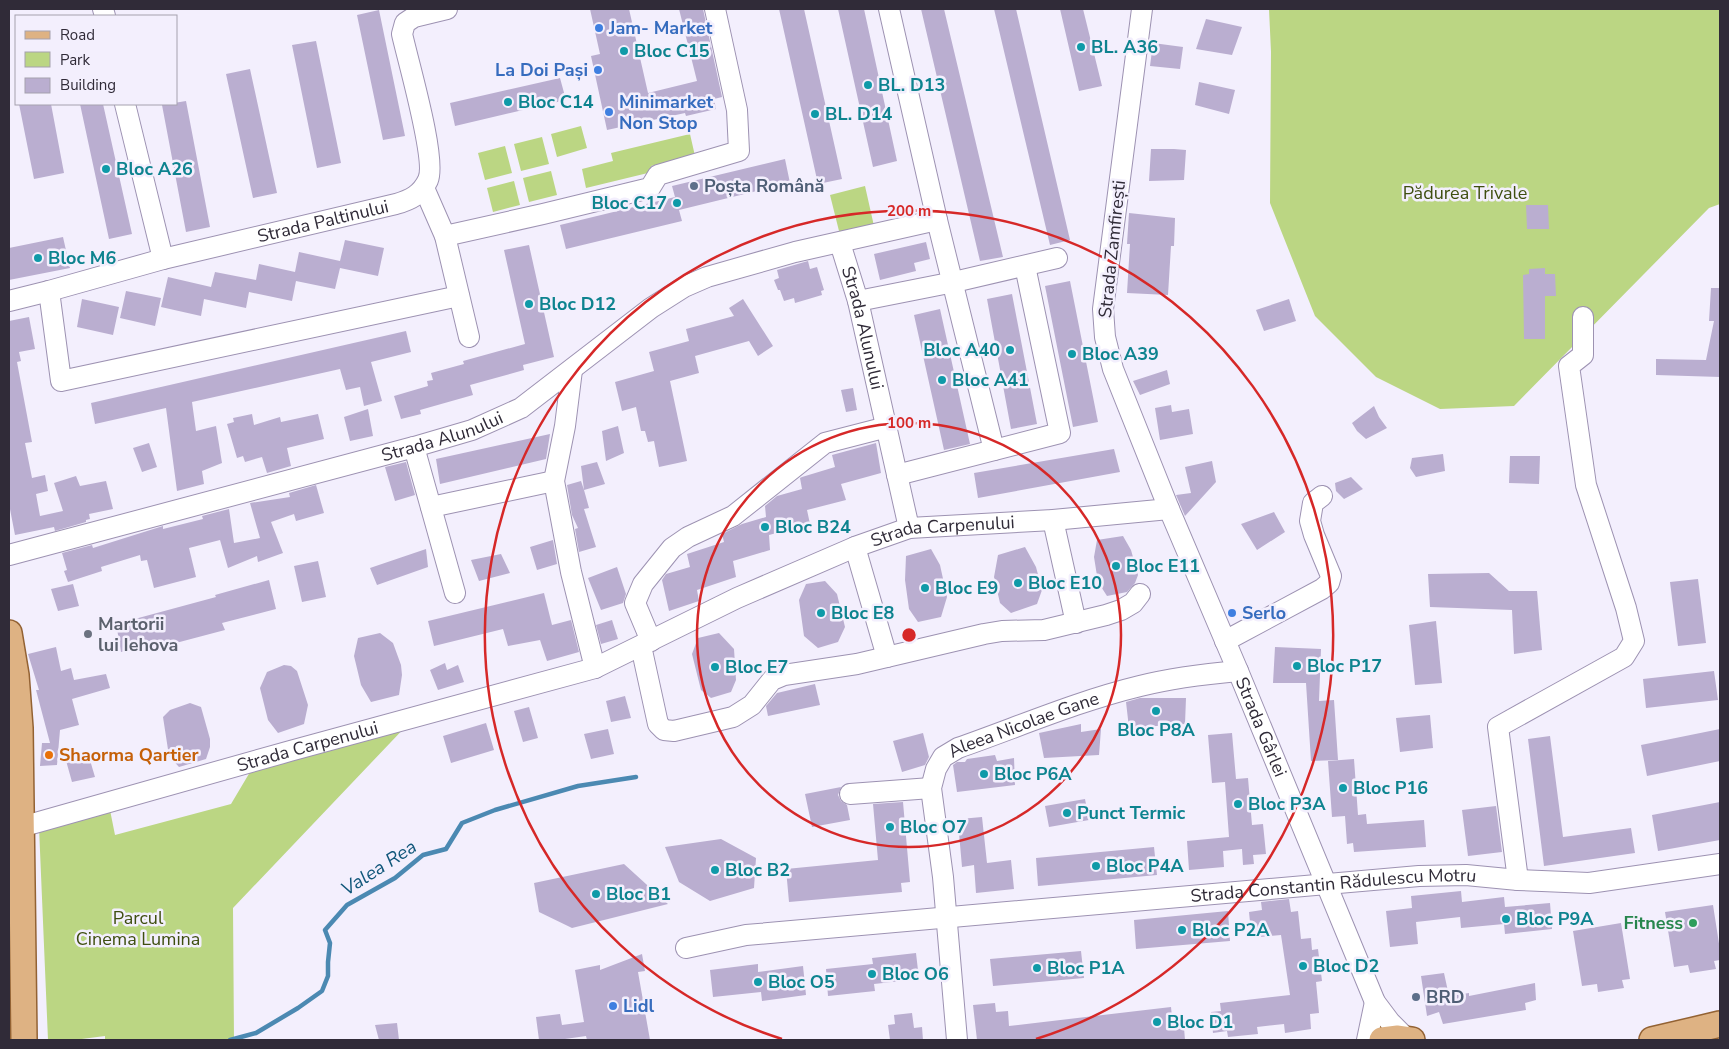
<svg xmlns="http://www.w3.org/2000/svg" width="1729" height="1049" font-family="'Nunito Sans',sans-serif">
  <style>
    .green { fill: #bbd683 }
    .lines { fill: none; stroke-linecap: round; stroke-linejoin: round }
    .stream { stroke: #4b89b2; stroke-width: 4.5 }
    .building { fill: #baaed0 }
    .minor-casing { stroke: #9d92b2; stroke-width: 22 }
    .major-casing { stroke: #936233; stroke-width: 28 }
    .minor { stroke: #fff; stroke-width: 20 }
    .major { stroke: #deb283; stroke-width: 25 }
    .ring { fill: none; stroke: #d62828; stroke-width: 2.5 }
    .shop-dot { fill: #3f7fe0; stroke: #f3effd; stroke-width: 2 }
    .culture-dot { fill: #0f9aa8; stroke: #f3effd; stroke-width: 2 }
    .service-dot { fill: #5c6f8a; stroke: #f3effd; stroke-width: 2 }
    .worship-dot { fill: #6b7280; stroke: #f3effd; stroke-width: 2 }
    .food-dot { fill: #e8710a; stroke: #f3effd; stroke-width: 2 }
    .leisure-dot { fill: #2e9e5b; stroke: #f3effd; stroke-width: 2 }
    .labels { text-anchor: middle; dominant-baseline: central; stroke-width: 5; stroke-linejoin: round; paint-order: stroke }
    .shop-label { font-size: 18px; font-weight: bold; fill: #366cbe; stroke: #f3effd; text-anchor: start }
    .culture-label { font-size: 18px; font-weight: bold; fill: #0d838f; stroke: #f3effd; text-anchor: start }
    .service-label { font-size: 18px; font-weight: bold; fill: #4e5e75; stroke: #f3effd; text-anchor: start }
    .park-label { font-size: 18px; fill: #3e4e0f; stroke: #f3effd }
    .street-label { font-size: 18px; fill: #302b38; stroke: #f3effd }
    .worship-label { font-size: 18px; font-weight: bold; fill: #5b616d; stroke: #f3effd; text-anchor: start }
    .food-label { font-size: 18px; font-weight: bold; fill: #c56008; stroke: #f3effd; text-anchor: start }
    .leisure-label { font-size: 18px; font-weight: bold; fill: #27864d; stroke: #f3effd; text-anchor: end }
    .water-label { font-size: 19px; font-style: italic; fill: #10567a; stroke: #f3effd }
    .centre { fill: #d62828; stroke: #f3effd; stroke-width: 2.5 }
    .ring-label { font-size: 15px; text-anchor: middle; font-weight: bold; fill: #d62828; stroke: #f3effd; stroke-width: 5; stroke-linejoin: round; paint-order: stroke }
  </style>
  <rect width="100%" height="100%" fill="#f3effd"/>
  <path class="green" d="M1269,9H1720V204L1709,208L1514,406L1440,409L1376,377L1315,316L1270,203L1271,52Z
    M581,126L587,148L557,157L551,134Z
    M690,134L695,156L651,166L652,172L586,188L582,169L613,161L611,153Z
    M542,137L549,164L521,171L514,144Z
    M505,146L512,173L485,180L478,153Z
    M551,171L557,195L529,202L523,178Z
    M514,181L520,205L493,212L487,188Z
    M865,186L874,226L840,235L830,195Z
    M410,722L233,908L234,1040H105V1036L74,1040H48L39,827L110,810L115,835L231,804L253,767Z"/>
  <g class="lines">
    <path class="stream" d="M230,1040L256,1033L298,1008L322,991L328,976V962L330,943L325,930L347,905L395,878L423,855L446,849L462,823L495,810L578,786L636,777"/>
  </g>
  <path class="building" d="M590,9H629L648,93L697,81L679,9H703L722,97L714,99L716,109L686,116L685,113L607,130L591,56L600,54Z
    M779,9H804L842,179L818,184Z
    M838,9H864L897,161L873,167Z
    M921,9H944L1003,257L980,261Z
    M994,9H1016L1070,240L1050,245Z
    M1060,9H1083L1102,86L1079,91Z
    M379,10L405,136L383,140L357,15Z
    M1206,19L1242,27L1232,55L1196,49Z
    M316,41L341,163L317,168L292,45Z
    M1153,43L1183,47L1180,69L1150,66Z
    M250,69L277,193L253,198L226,74Z
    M560,78L566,100L455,126L450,103Z
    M1199,82L1235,90L1229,114L1195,105Z
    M186,101L210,227L186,232L162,105Z
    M19,104H51L64,173L34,179Z
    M80,104H103L132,234L109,239Z
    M1151,149H1174L1186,150L1184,180L1149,181Z
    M785,159L790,183L679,210L682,221L566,249L560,225L675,197L672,186Z
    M1526,205H1548L1549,229H1527Z
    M1129,213L1175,218L1174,246H1171L1168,295L1127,293L1130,244H1127Z
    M63,237L70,268L9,280V248Z
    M345,240L384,248L378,276L340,268L335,289L296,281L292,301L249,292L246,308L204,299L201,316L161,307L168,277L211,287L215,272L256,280L259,264L295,272L299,252L340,261Z
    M926,242L930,259L914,263L916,271L880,280L874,254Z
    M529,245L554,357L523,365L524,370L470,385L473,395L420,410L421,414L401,419L394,396L428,386L427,381L433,380L431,373L464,364L463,361L525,344L504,250Z
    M808,261L810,269L817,267L824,290L821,291L822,295L795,303L794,298L784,301L780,290H778L774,280L779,278L777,270Z
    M1545,268V274H1555L1556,296H1545V339H1524L1523,275L1529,274V269Z
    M1070,281L1098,422L1073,427L1045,286Z
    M1711,288H1720V377L1656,375V359L1706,360L1714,321H1709Z
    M126,291L161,298L155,326L120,318Z
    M1012,294L1037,424L1011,429L987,299Z
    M82,299L119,307L113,335L77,327Z
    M743,299L773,346L758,356L749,341L695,356L699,373L670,381L687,461L659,467L654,441L648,442L645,431H641L636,407L622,411L615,382L654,371L649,352L689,341L686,329L734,316L729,308Z
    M1289,299L1296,321L1264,331L1256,310Z
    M940,309L970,444L944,450L914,315Z
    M29,317L35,349L19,352L21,361L17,362L32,442L25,443L32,478L45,475L48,491L36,494L40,516L63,511L54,483L76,476L80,486L106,481L113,509L89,514L90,519L86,520V522L55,531L54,527L15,535L9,504V321Z
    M406,331L411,352L371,362L382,401L364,406L360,387L346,390L340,369L192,402L196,431L216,426L222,463L202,471L204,484L177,491L166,408L95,424L91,403Z
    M1167,370L1170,384L1140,395L1133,381Z
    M853,388L857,410L846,412L841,390Z
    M1171,405L1172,412L1189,409L1193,434L1160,440L1155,408Z
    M1374,406L1379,417L1387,428L1366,439L1357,431L1352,423Z
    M368,409L373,436L350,441L344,417Z
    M252,414L254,425L280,417L281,422L318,414L324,439L287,448L291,466L267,473L262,457L245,462L243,456L237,458L227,424L234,422L233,418Z
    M618,426L624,453L606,461L602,431Z
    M550,434L546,459L440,484L436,459Z
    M149,443L157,467L142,472L133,448Z
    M876,443L881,473L841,484L846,500L807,510L810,524L769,535L770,550L733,561L736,577L697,590L699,601L669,611L662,580L666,574L690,567L687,554L724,542L722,534L742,524L766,517L765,506L777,496L802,489L800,478L802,477L835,467L832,455Z
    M1114,449L1120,472L978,498L974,473Z
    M1443,454L1445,471L1416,477L1410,468L1412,458Z
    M1510,456H1540L1539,484L1509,483Z
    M1212,461L1216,482L1185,516L1176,495L1191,493L1185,467Z
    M406,462L415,495L395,501L385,467Z
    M597,462L605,484L584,490L589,508L584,509L596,547L579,552L575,529L578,528L572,515L567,485L581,481L584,490L581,466Z
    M1351,477L1363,489L1344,499L1336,491L1335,483Z
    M316,485L324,513L296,521L294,514L271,522L283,553L258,562L257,556L228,568L220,540L189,548L196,577L154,588L147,560L141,561L140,555L101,567L102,571L68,582L64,571L67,570L62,553L92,545L93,548L163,526V529L203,519L202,516L229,509L234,543L260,538L250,503L290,497L289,493Z
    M1274,512L1285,532L1257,550L1241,524Z
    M1123,536L1131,550L1138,575L1135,583L1127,592L1107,596L1098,582L1094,557L1097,540Z
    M553,540L557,564L537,570L530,547Z
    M1025,547L1036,567L1042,590L1037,604L1011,613L1000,603L994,577L998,555Z
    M426,549L428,567L377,585L370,568Z
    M931,549L940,565L947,597L941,617L918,622L909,609L905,580L906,556Z
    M501,554L510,573L479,581L471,560Z
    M318,561L326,597L302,602L294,566Z
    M617,567L626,594L623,603L601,610L588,578Z
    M1489,573L1509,591H1537L1542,650L1514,654L1512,610L1430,607L1428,574Z
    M1698,579L1706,643L1678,646L1670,582Z
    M269,580L276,609L222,623L225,630L138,653V648L121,652L117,629L133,625L131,620L216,597L215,595Z
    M825,581L837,594L845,627L838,642L818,648L804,636L799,600L806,584Z
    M73,584L79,606L58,611L51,589Z
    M544,593L552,625L571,620L579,652L547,661L540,640L508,646L503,629L434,646L428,621Z
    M612,620L618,639L601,644L596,625Z
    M1436,621L1442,683L1415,685L1409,625Z
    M380,633L393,643L401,665L402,675L399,695L371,702L361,685L354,656L358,638Z
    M719,633L734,649L736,680L731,692L711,698L701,690L692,654L698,638Z
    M56,647L61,671L71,668L74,680L106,674L110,688L72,699L79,725L60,730L57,765L40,766L42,743H50L36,690H39L28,654Z
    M1275,647L1321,649L1319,701L1334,700L1338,760L1311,761L1306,683H1273Z
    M445,663L447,670L458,665L464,682L438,690L430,670Z
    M284,665L291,666L297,671L308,705L304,724L278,733L268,720L260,688L267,672Z
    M1714,671L1718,700L1646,708L1643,679Z
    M815,684L820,705L768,716L766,706L777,693Z
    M625,696L631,718L611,722L606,701Z
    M1140,698H1186L1185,724L1129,728L1126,702Z
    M190,703L201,707L210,739V747L206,759L179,767L169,756L163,717L170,710Z
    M529,707L538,738L523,742L514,711Z
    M1430,715L1433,748L1400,752L1396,718Z
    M486,723L494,750L451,763L443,736Z
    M1081,724V732L1101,729L1099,755L1044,758L1039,733Z
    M608,729L614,754L591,759L584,734Z
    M1720,729V761L1647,776L1641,745Z
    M923,733L929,757L925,765L902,772L893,741Z
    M1232,733L1236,779L1248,778L1252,825L1263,824L1266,854L1253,855L1254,864L1243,865L1242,849L1223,851L1224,867L1189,870L1187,841L1229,837L1225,782L1212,783L1208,735Z
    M1550,736L1563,837L1631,828L1635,853L1544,866L1528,739Z
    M87,750L95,777L72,782L65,757Z
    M995,755L997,761L1014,758L1015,785L957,792L953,765L957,762H965L967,759Z
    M1354,759L1358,815L1366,814L1367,824L1424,820L1426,847L1354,852L1353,843L1347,844L1345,816L1332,817L1328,761Z
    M841,787L838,795L841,801L847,805L850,820L812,827L805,794Z
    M1085,799L1089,820L1049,827L1045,806Z
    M903,802L910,882L901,883L902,892L789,902L786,869L878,860L873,804Z
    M1720,802V840L1658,851L1652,815Z
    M1496,806L1502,852L1468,856L1462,810Z
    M982,817L987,863L1011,860L1014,889L976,893L974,865L962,867L959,833L962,832L960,819Z
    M721,839L756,858L754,888L710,901L679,882L665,847Z
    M1154,847L1157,875L1038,886L1036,858Z
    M624,864L668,904L572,928L539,912L534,883Z
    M1461,891L1462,902L1504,897L1505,907L1550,903L1552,929L1505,934L1504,924L1461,928L1460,917L1416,922L1418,944L1390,947L1386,911L1412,908L1411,896Z
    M1289,899L1291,912L1298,911L1301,939L1311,938L1312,950L1318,949L1322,981L1316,982L1319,1013L1310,1014L1311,1029L1285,1033L1284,1024L1257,1027L1258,1034L1228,1037L1227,1031L1213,1033L1211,1012L1221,1011L1220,1003L1290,995L1281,935L1260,937L1259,931L1251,932L1249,912L1262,910L1261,902Z
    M1713,905L1720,950V960L1714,961L1716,969L1690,973L1688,965L1674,967L1665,912Z
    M1228,911L1230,941L1136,949L1134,920Z
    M1621,923L1630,979L1622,980L1624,988L1598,992L1597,984L1582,986L1573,931Z
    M1081,951L1084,978L993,986L990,959Z
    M916,953L919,979L874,984L875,991L828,996L826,969L873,964L872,958Z
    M642,954L645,971L638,972L650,1040H587L586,1036L558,1040H539L536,1017L560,1014L562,1025L584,1022L575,970L600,965V970Z
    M758,964V972L803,966L806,995L762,1001L761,992L713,997L710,970Z
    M1444,973L1449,996L1469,993V996L1535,983L1536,1000L1525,1003L1526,1010L1443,1024L1439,1012L1427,1016L1421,976Z
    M995,1003L996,1012L1008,1011L1009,1026L1171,1007L1172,1017L1183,1016L1185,1040H977L973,1005Z
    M912,1013L914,1028L922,1027L923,1040H890L888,1025L895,1024L894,1015Z
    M397,1023L399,1040H379L375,1025Z"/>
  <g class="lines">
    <g class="minor-casing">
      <g id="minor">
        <path d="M103,9L105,16"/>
        <path d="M889,9L937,220L994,450"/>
        <path id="s1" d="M1142,9L1103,309L1105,337L1113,369L1169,509L1238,671L1375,1002L1390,1022L1407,1039"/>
        <path d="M125,104L163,259"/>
        <path d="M424,188L445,236L469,337"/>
        <path d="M445,236L543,214L650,188L658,175L739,151L737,110L715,9"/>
        <path id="s2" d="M840,243L858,301L909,528"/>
        <path d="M49,291L61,381L459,296"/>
        <path id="s3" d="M9,301L49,291L163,259L396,204C410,200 421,195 428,180C437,160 408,61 402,34L405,23L414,17L447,9"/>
        <path d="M858,301L954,282L1057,258"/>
        <path d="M572,370L565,426L554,481L571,572L595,668"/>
        <path d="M414,447L455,593"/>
        <path d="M897,475L1060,433L1025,266"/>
        <path d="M431,507L554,481"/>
        <path d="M1053,520L1076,623"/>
        <path d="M855,547L887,657"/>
        <path id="s4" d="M9,555L414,447L472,430L521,408L651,308L684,287L707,277L795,252L937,220"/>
        <path d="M651,641L635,603L643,584L672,548L688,537L733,516L825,443L887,427"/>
        <path d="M1225,641L1322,589L1329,583L1331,576L1314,535L1310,521L1313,503L1322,496"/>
        <path d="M641,646L658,724L664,730L674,731L733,717L752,705L772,680L784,675L857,664L984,634L1002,631L1044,630L1106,615L1121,610L1133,603L1140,594"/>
        <path d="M850,794L931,788"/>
        <path id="s5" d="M9,824L21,827L290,751L595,668L737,598L855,547L909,528L1053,520L1169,509"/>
        <path d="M1518,880L1498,727L1624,657L1634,641L1626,608L1586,485L1569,366L1583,355V317"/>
        <path id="s6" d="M686,948L746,935L1419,876L1466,875L1518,880L1589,883L1720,864"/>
        <path id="s7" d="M957,1040L943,877L931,788L936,769L943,757L958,748C1018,727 1078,701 1140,686C1172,678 1205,674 1238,671"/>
        <path d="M1367,1040L1375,1002"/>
      </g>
    </g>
    <g class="major-casing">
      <path id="major" d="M9,633L16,675L20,728L24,1040
        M1382,1040L1398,1038L1412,1040
        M1652,1040L1720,1024"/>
    </g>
    <use href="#minor" class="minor"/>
    <use href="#major" class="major"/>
  </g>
  <g class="ring">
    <circle cx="909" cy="635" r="212"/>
    <path d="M782 1039A424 424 0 1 1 1036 1039"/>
  </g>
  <g class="shop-dot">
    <circle cx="599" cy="28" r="5"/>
    <circle cx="598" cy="70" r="5"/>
    <circle cx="609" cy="112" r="5"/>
    <circle cx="1232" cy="613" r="5"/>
    <circle cx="613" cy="1006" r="5"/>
  </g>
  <g class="culture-dot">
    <circle cx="1081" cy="47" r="5"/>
    <circle cx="624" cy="51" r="5"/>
    <circle cx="868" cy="85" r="5"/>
    <circle cx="508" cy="102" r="5"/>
    <circle cx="815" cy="114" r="5"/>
    <circle cx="106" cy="169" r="5"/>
    <circle cx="677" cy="203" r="5"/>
    <circle cx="38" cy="258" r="5"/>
    <circle cx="529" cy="304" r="5"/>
    <circle cx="1010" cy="350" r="5"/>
    <circle cx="1072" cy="354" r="5"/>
    <circle cx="942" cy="380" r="5"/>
    <circle cx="765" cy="527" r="5"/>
    <circle cx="1116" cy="566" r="5"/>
    <circle cx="1018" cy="583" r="5"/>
    <circle cx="925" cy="588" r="5"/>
    <circle cx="821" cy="613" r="5"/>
    <circle cx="1297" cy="666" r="5"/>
    <circle cx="715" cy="667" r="5"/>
    <circle cx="1156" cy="711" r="5"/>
    <circle cx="984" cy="774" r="5"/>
    <circle cx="1343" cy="788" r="5"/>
    <circle cx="1238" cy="804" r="5"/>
    <circle cx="1067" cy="813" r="5"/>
    <circle cx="890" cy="827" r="5"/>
    <circle cx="1096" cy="866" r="5"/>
    <circle cx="715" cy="870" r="5"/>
    <circle cx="596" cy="894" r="5"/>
    <circle cx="1506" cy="919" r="5"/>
    <circle cx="1182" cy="930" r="5"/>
    <circle cx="1303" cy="966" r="5"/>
    <circle cx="1037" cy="968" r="5"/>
    <circle cx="872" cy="974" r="5"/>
    <circle cx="758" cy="982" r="5"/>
    <circle cx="1157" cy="1022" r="5"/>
  </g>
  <g class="service-dot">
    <circle cx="694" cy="186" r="5"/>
    <circle cx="1416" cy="997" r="5"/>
  </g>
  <circle class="worship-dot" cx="88" cy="634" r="5"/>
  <circle class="food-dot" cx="49" cy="755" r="5"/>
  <circle class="leisure-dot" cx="1693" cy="923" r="5"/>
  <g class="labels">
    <g class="shop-label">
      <text x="609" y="28">Jam- Market</text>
      <text x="588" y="70" text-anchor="end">La Doi Pași</text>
      <text x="619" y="102">Minimarket<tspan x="619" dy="21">Non Stop</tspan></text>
      <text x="1242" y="613">Serlo</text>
      <text x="623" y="1006">Lidl</text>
    </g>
    <g class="culture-label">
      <text x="1091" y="47">BL. A36</text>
      <text x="634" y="51">Bloc C15</text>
      <text x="878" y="85">BL. D13</text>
      <text x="518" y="102">Bloc C14</text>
      <text x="825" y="114">BL. D14</text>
      <text x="116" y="169">Bloc A26</text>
      <text x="667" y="203" text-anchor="end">Bloc C17</text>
      <text x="48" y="258">Bloc M6</text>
      <text x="539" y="304">Bloc D12</text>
      <text x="1000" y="350" text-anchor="end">Bloc A40</text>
      <text x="1082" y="354">Bloc A39</text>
      <text x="952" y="380">Bloc A41</text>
      <text x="775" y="527">Bloc B24</text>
      <text x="1126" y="566">Bloc E11</text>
      <text x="1028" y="583">Bloc E10</text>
      <text x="935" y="588">Bloc E9</text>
      <text x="831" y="613">Bloc E8</text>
      <text x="1307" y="666">Bloc P17</text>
      <text x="725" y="667">Bloc E7</text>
      <text x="1156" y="730" text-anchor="middle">Bloc P8A</text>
      <text x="994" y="774">Bloc P6A</text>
      <text x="1353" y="788">Bloc P16</text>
      <text x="1248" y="804">Bloc P3A</text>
      <text x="1077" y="813">Punct Termic</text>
      <text x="900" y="827">Bloc O7</text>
      <text x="1106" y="866">Bloc P4A</text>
      <text x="725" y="870">Bloc B2</text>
      <text x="606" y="894">Bloc B1</text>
      <text x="1516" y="919">Bloc P9A</text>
      <text x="1192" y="930">Bloc P2A</text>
      <text x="1313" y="966">Bloc D2</text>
      <text x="1047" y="968">Bloc P1A</text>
      <text x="882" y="974">Bloc O6</text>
      <text x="768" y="982">Bloc O5</text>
      <text x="1167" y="1022">Bloc D1</text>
    </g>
    <g class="service-label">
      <text x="704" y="186">Poșta Română</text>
      <text x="1426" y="997">BRD</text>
    </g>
    <g class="park-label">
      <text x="1465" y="193">Pădurea Trivale</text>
      <text x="138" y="918">Parcul<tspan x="138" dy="21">Cinema Lumina</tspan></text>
    </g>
    <g class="street-label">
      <text stroke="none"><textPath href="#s3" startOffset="324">Strada Paltinului</textPath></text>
      <text transform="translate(1112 249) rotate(-84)">Strada Zamfirești</text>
      <text stroke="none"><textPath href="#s2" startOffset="88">Strada Alunului</textPath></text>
      <text stroke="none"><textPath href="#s4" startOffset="449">Strada Alunului</textPath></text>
      <text stroke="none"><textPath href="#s5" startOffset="985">Strada Carpenului</textPath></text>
      <text stroke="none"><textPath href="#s7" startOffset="374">Aleea Nicolae Gane</textPath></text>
      <text stroke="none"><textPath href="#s1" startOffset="751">Strada Gârlei</textPath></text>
      <text stroke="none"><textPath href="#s5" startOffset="310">Strada Carpenului</textPath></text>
      <text stroke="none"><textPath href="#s6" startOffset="651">Strada Constantin Rădulescu Motru</textPath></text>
    </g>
    <g class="worship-label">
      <text x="98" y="624">Martorii<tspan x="98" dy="21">lui Iehova</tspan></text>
    </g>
    <g class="food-label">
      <text x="59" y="755">Shaorma Qartier</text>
    </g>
    <g class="leisure-label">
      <text x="1683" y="923">Fitness</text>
    </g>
    <g class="water-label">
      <text transform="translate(379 868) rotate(-33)">Valea Rea</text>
    </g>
  </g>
  <circle cx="909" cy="635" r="8" class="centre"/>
  <g class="ring-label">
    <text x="909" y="216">200 m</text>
    <text x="909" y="428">100 m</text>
  </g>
  <rect width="1729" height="1049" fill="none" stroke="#302b38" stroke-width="20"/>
  <rect x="15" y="15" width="162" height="90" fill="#f3effd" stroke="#a5a1ae"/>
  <rect x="25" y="31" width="25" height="8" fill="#deb283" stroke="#a5a1ae"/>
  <text x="60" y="40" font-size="15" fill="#302b38">Road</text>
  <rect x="25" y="52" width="25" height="15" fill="#bbd683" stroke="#a5a1ae"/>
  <text x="60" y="65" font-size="15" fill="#302b38">Park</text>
  <rect x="25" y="78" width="25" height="15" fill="#baaed0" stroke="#a5a1ae"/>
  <text x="60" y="90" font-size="15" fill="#302b38">Building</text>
</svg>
